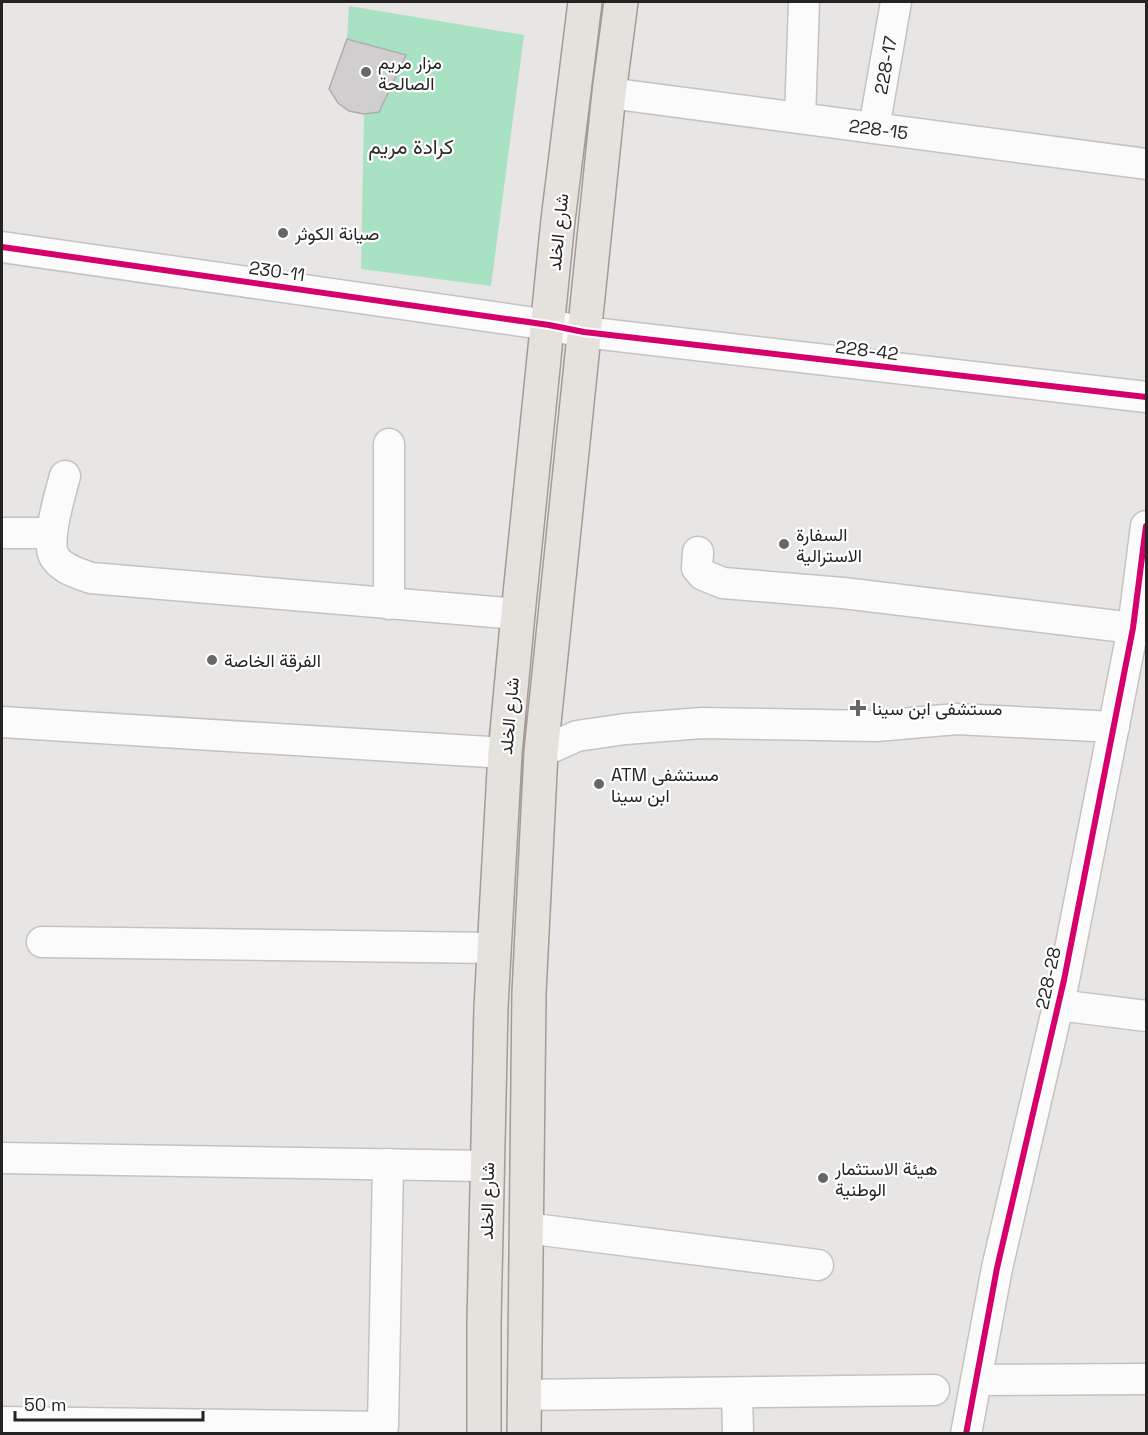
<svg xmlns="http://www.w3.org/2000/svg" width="1148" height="1435" font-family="'Space Grotesk',Vazirmatn,sans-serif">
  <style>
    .green { fill: #a9e1c3 }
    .building { fill: #d0cece; stroke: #afaeae; stroke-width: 1.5 }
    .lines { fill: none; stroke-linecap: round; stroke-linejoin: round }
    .minor-casing { stroke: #c4c3c2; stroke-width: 33 }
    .major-casing { stroke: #a39b94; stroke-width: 36 }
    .minor { stroke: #fbfbfb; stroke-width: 30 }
    .major { stroke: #e5e1dd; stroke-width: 33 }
    .cycleway-casing { stroke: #fff; stroke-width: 10 }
    .cycleway { stroke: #d6006c; stroke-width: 6 }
    .poi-dot { fill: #686766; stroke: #fff; stroke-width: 2 }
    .labels { text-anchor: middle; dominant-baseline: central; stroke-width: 4.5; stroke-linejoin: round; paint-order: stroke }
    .poi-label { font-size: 18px; fill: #242322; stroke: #fff; text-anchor: start }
    .street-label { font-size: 18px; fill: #242322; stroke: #fff }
    .quarter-label { font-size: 21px; fill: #2f2e2c; stroke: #fff }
  </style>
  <rect width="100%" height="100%" fill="#e7e6e5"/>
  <path class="green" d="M349,6L524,35L491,286L361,269L364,114L379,111L405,55L347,39Z"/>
  <path class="building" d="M347,39L406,55L379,112L364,114L349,111L338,103L329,89Z"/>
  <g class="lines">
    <g class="minor-casing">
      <g id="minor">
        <path id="s1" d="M609,93L1146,164"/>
        <path d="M800,118L804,2"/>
        <path id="s2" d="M874,128L896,2"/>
        <path d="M2,247L549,325L584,332L1146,397"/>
        <path d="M65,476C60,495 46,539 54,556C61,569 78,573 91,578L518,614"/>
        <path d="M2,533H51"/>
        <path d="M698,552L697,568L703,575L723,583L843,593L1133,628"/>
        <path d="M389,604V444"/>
        <path d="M2,722L505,753"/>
        <path d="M541,752L577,736L625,729L702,723L876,726L957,719L1114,727"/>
        <path d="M42,942L494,948"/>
        <path d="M1058,1005L1146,1016"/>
        <path d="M2,1158L487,1166"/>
        <path d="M526,1228L818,1265"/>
        <path d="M976,1380L1146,1379"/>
        <path d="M737,1393L738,1434"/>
        <path d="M524,1395L934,1390"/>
        <path d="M2,1422L383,1427L388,1164"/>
        <path d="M966,1434L997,1268L1064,980L1133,628L1146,526"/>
      </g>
    </g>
    <g class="major-casing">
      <path id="major" d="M484,1434V1322L491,1007L505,753L518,614L558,220L585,2
        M524,1434L529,993L541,752L609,93L621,2"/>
    </g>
    <use href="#minor" class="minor"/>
    <use href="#major" class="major"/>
    <g class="cycleway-casing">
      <path id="cycleway" d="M2,247L549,325L584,332L1146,397
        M966,1434L997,1268L1064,980L1133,628L1146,526"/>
    </g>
    <use href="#cycleway" class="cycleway"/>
  </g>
  <g class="poi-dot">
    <circle cx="366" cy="72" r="6"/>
    <circle cx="283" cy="233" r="6"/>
    <circle cx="784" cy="544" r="6"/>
    <circle cx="212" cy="660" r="6"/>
    <path d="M855 699h6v6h6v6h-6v6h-6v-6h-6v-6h6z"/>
    <circle cx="599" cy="784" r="6"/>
    <circle cx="823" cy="1178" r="6"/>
  </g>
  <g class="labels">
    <g class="poi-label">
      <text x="378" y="62">مزار مريم<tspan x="378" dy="21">الصالحة</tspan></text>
      <text x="295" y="233">صيانة الكوثر</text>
      <text x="796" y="534">السفارة<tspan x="796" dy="21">الاسترالية</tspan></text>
      <text x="224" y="660">الفرقة الخاصة</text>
      <text x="872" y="708">مستشفى ابن سينا</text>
      <text x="611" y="774">ATM مستشفى<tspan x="611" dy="21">ابن سينا</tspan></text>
      <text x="835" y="1168">هيئة الاستثمار<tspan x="835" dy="21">الوطنية</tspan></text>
    </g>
    <g class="street-label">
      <text stroke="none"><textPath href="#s2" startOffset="64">228-17</textPath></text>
      <text stroke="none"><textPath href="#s1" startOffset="272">228-15</textPath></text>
      <text transform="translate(558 232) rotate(-84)">شارع الخلد</text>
      <text transform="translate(277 271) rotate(8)">230-11</text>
      <text transform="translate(867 350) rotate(7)">228-42</text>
      <text transform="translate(509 716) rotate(-85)">شارع الخلد</text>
      <text transform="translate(1048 978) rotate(-78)">228-28</text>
      <text transform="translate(487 1201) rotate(-89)">شارع الخلد</text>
    </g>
    <g class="quarter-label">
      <text x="411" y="146">كرادة مريم</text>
    </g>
  </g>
  <rect width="1148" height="1435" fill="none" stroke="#242322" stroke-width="6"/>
  <path d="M15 1411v9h188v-9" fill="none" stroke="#242322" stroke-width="3"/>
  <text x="24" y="1411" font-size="18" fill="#242322" stroke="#ffffff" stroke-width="4.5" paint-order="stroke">50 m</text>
</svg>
